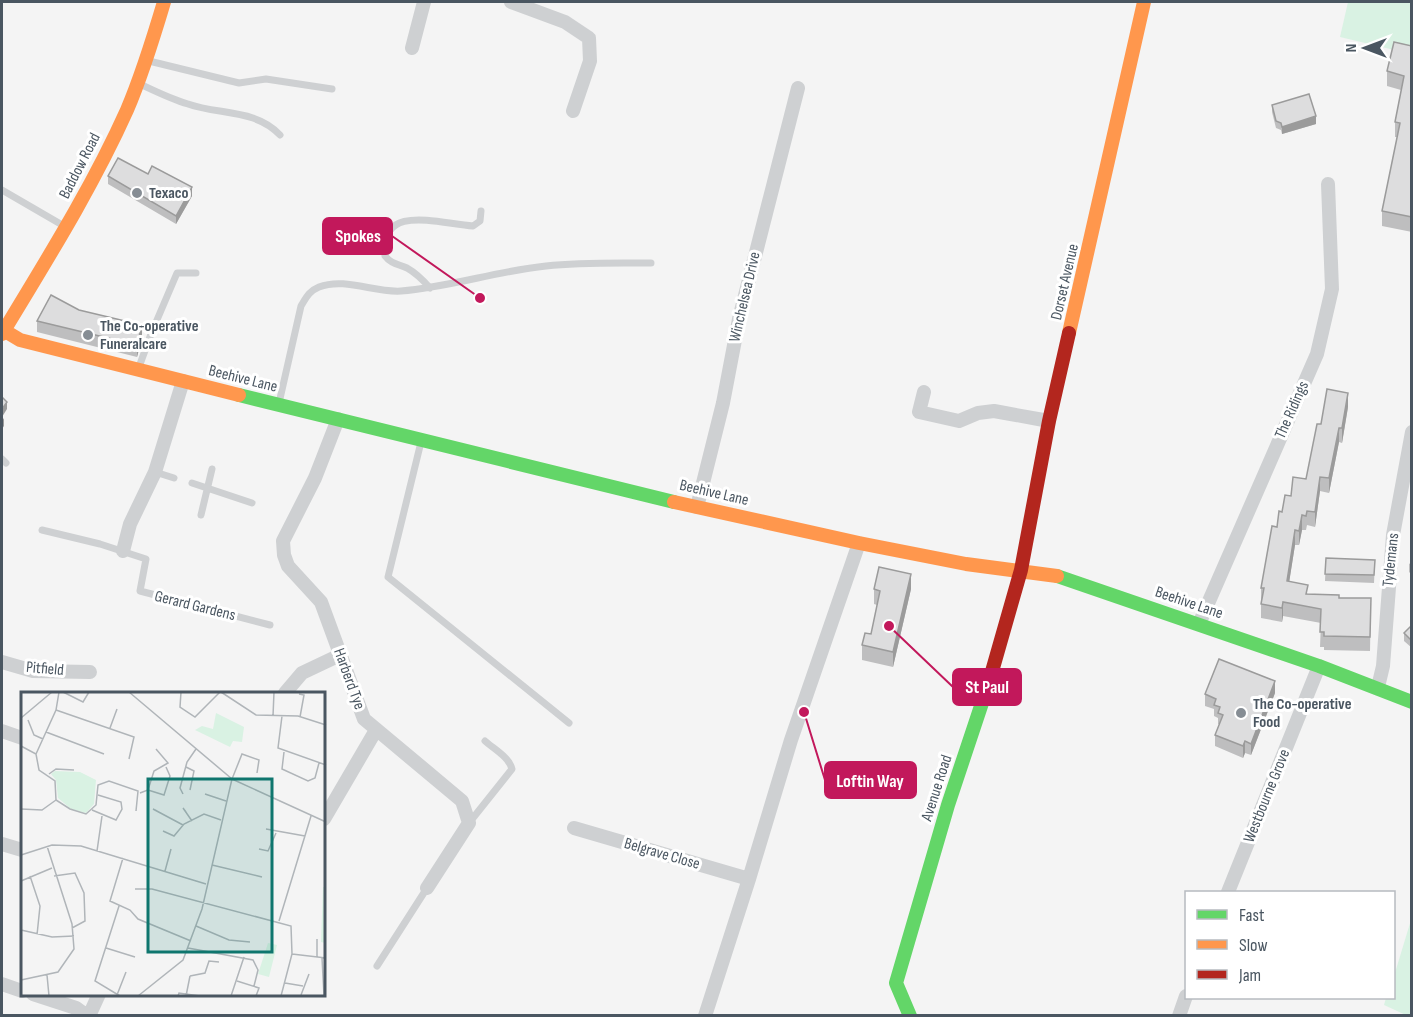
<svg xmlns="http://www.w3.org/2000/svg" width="1413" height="1017" font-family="'Sofia Sans Condensed',sans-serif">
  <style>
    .green { fill: #d9f2e3 }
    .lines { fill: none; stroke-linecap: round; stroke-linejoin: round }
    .lane { stroke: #ced0d2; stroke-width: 7 }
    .street { stroke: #ced0d2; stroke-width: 14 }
    .fast { stroke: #63d668; stroke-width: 14 }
    .slow { stroke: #ff974d; stroke-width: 14 }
    .jam { stroke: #b3261e; stroke-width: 14 }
    .wall { fill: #bebebf }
    .shaded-wall { fill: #9b9b9b }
    .building { fill: #ddddde; stroke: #9b9b9b; stroke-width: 1.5 }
    .poi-dot { fill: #868d94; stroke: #fff; stroke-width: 2 }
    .labels { text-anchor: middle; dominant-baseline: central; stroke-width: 6; stroke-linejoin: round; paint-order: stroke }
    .street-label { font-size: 16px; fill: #4a5661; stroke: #fff }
    .poi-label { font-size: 16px; font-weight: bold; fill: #4a5661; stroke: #fff; text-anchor: start }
    .inset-road { fill: none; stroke: #b0b5b9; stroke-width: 1.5 }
    .view { fill: #0f766e; fill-opacity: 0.15; stroke: #0f766e; stroke-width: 3 }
    .inset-edge { fill: none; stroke: #4a5661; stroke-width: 3 }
    .leader { fill: none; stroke: #c2185b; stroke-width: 2 }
    .callout-dot { fill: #c2185b; stroke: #fff; stroke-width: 2 }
    .callout { fill: #c2185b; stroke: #c2185b; stroke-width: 2 }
    .callout-label { font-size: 18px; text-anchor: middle; font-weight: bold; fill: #fff }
  </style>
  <rect width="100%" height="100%" fill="#f4f4f4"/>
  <path class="green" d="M1348,2H1411V54L1340,37Z
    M1411,920L1412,1015L1408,1016L1384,1005L1386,998H1394V976Z"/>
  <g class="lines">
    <path class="lane" d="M149,61L239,83L266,79L332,89
      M140,84C155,91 171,99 188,104C219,115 256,109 280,135
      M2,190L64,226
      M430,288C423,280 416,273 407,268C398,264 391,264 385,256C379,202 440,224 473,226L480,221L481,211
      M139,367L151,334L177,273H196
      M279,403L301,306C306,298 309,291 319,287C345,277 375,293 401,291C450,287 497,271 546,266C581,262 616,263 651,263
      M421,442L388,577L569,723
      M2,459L6,463
      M155,472L174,478
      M192,483L252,503
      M201,515L212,469
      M42,530L100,544L146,559L140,591L270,625
      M469,823L512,769C509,757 494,749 485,741
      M377,966L427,888"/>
    <path class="street" d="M511,2L565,22L589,38L590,61L573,111
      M412,48L424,2
      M924,392L919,412L959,421L978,413L994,411L1049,421
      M338,419L315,478L283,541L284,555L288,566L321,602L364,719L462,801L469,823L427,888
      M697,507L723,403L739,319L798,88
      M123,551L130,524L155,472L183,381
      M1199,624L1317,354L1332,289L1328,184
      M2,662L33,671L90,672
      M1378,687L1383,666L1393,535L1412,432
      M285,693L302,673L340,655
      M2,731L22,738
      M324,819L376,730
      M574,828L749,879
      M2,844L22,850
      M1228,892L1319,666
      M2,984L22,991
      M33,994L76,1008L87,1016
      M89,1016L99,994
      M705,1016L749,879L791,740L859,543
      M1179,1016L1186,996"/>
    <path class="fast" d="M239,395L674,502
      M1057,576L1319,666L1412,702
      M910,1016L896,983L948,805L989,682"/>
    <path class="slow" d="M5,331L20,340L239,395
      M1069,333L1144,2
      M2,334C46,261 92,188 127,110C142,75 153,39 164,2
      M674,502L859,543L966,564L1057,576"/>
    <path class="jam" d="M989,682L1021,570L1049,421L1069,333"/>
  </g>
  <path class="wall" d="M1412,46V232L1382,226V211L1397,137H1395V122L1401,90L1387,86V71Z
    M1272,105L1316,124L1282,134L1281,130L1276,128L1272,112Z
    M148,174L192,196L176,224L108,184V176Z
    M37,321L142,337L137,357L37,332Z
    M1348,407L1342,443L1339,442L1329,493L1320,491L1315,527L1307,525L1306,530H1302L1299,545H1295L1289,582L1308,594L1339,598H1371L1370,651L1324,650V647H1320L1321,623L1283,616L1282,622L1261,618V588L1277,527L1282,512L1291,496L1306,479L1321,424Z
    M1326,558L1375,560L1374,583L1325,581Z
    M1412,562V575L1409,572V564Z
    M874,589H911L893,667L862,660V645L871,634L877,605L874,604Z
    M1412,625V648L1404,641V633Z
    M1275,693L1251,755L1245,753L1243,758L1215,746V735L1219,724H1218V718L1214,716V709L1205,706V694Z"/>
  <path class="shaded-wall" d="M1316,116V124L1282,134V127Z
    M192,187V196L176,224V216Z
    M142,325V337L137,357V345Z
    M1348,393V407L1342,443V428Z
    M7,402V409L2,417V409Z
    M4,418V426L2,429V421Z
    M1339,428V442L1329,493V478Z
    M1320,477V491L1315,527V512Z
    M1302,515V530L1299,545V531Z
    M1295,530V545L1287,596V581Z
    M911,574V589L893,667V652Z
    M1283,602V616L1282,622V608Z
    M1275,681V693L1251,755V744Z
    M1245,741V753L1243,758V746Z"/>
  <path class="building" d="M1394,42L1412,46V217L1382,211L1400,123L1395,122L1404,76L1387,71Z
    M1309,94L1316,116L1282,127L1281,123L1276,121L1272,105Z
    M118,158L148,174L152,166L192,187L176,216L108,176Z
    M51,295L79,310L142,325L137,345L37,321Z
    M1327,389L1348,393L1342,428H1339L1329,478L1320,477L1315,512L1307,511L1306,516L1302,515L1299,531L1295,530L1287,581L1308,585L1306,594L1339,595V598H1371L1370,637L1324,636V632H1320L1321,609L1283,602L1282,608L1261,604L1264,588H1261L1272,526L1277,527L1279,511L1282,512L1285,495L1291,496L1293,477L1306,479L1317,424H1321Z
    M2,397L7,402L2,409Z
    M1326,558L1375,560L1374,575L1325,574Z
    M879,567L911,574L893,652L862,645L865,633L871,634L880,591L874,589Z
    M1412,625V641L1404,633Z
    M1219,659L1275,681L1251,744L1245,741L1243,746L1215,735L1223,715L1218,713L1220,707L1214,705L1216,699L1205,694Z"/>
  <g class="poi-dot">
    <circle cx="137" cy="193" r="6"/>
    <circle cx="88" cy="335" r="6"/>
    <circle cx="1241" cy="713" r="6"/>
  </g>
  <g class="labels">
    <g class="street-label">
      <text transform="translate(80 166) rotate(-63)">Baddow Road</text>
      <text transform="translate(1065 282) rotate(-77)">Dorset Avenue</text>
      <text transform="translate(745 297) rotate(-77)">Winchelsea Drive</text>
      <text transform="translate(243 379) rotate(14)">Beehive Lane</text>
      <text transform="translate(1292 410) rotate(-66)">The Ridings</text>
      <text transform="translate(714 493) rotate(13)">Beehive Lane</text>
      <text transform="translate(1391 560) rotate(-84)">Tydemans</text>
      <text transform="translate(1189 603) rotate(19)">Beehive Lane</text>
      <text transform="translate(195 606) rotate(14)">Gerard Gardens</text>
      <text transform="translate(45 669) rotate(5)">Pitfield</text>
      <text transform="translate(349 679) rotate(70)">Harberd Tye</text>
      <text transform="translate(937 788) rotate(-72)">Avenue Road</text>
      <text transform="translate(1267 796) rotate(-68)">Westbourne Grove</text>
      <text transform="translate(662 854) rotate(16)">Belgrave Close</text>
    </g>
    <g class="poi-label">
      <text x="149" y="193">Texaco</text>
      <text x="100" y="326">The Co-operative<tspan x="100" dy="18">Funeralcare</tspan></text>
      <text x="1253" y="704">The Co-operative<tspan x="1253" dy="18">Food</tspan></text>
    </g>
  </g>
  <g transform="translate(21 692)">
    <rect width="304" height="304" fill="#f4f4f4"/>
    <path d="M195,21L223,35L221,50L212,49L209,55L174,38L181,34L192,37ZM34,79L59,80L75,88L73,112L65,121L50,117L37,106L35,88L30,82ZM302,195H305L304,251L300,250ZM247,251L256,253L248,285L237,282Z" fill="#d9f2e3"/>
    <path class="inset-road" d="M42,0L62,10L68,0M108,0L211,87L181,217L162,268L117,304M160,0L159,15L174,25L199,0M200,0L235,23L277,24L305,33M278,2L283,3L279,25M35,18L113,45L108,67M252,24L253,0M261,24L257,56L305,73M0,26L31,0M7,28L13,43L22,47M89,36L96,17M25,40L83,62M0,54L15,62L18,78L34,89L35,108L49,117L65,122L75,113L77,93L88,89L117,99L115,119M263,60L261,77L287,89L294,86L298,71M15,62L35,18L38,0M165,75L173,79L169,98M236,81L238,68L221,62L211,87L305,130M28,82L35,77L53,78M127,98L143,103L149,84L145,75M119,101L127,98L133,79L147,71L135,57M162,102L159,96L166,70L175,57M184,102L205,109M0,117L21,118L35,108M71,118L95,128L101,117L100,110L77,103M136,119L132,117L162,133M165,120L162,116L171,129M245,137L284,144M142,139L153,144L163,132L183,122L200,128M238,157L247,159L255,141M76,159L81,124M0,163L31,153L60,154L185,192M102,166L89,209L109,218L117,227L170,249M191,173L241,185M144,179L150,157M9,184L19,214L16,243M33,184L54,181L63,201L64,229L51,236M0,189L31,176M114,197H131L270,234L271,262L260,304M98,214L74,289L99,304M258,229L290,124M175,234L208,248L229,250M0,238L31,245L53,244M85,256L114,265M167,256L232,268L237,278L233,294M271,262L305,266M296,266V247M301,266L303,304M26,283L28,304M169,284L184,281L188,269L198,270M0,288L37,280L53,257L51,232L26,154M216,289L238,296L235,304M264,291L282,294M96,303L105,280M280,303L288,282M157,304L158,301L179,304M165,304L169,284M210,304L223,265"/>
    <path class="view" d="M127,87H251V260H127Z"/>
    <rect width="304" height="304" class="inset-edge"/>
  </g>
  <path class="leader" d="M480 298L392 236M889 626L953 687M804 712L825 780"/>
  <g class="callout-dot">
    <circle cx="480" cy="298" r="6"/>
    <circle cx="889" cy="626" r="6"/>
    <circle cx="804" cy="712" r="6"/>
  </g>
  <g class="callout">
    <rect x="323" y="218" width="69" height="36" rx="6"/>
    <rect x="953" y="669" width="68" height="36" rx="6"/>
    <rect x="825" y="762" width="91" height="36" rx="6"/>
  </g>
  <g class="callout-label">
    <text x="358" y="242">Spokes</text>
    <text x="987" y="693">St Paul</text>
    <text x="870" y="787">Loftin Way</text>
  </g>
  <rect width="1413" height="1017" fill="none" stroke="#4a5661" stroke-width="6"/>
  <rect x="1185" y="891" width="210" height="108" fill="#ffffff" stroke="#b7bbc0" stroke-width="1.5"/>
  <rect x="1197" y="910" width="30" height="9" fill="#63d668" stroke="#b7bbc0" stroke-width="1.5"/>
  <text x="1239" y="921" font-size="18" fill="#4a5661">Fast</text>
  <rect x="1197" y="940" width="30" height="9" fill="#ff974d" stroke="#b7bbc0" stroke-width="1.5"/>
  <text x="1239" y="951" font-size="18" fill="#4a5661">Slow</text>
  <rect x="1197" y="970" width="30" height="9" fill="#b3261e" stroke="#b7bbc0" stroke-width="1.5"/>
  <text x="1239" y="981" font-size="18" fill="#4a5661">Jam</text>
  <g transform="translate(1365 48) rotate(270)" stroke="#ffffff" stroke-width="4.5" paint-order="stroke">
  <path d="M0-4.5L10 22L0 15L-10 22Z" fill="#4a5661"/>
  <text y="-9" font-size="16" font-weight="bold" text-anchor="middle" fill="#4a5661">N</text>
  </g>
</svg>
